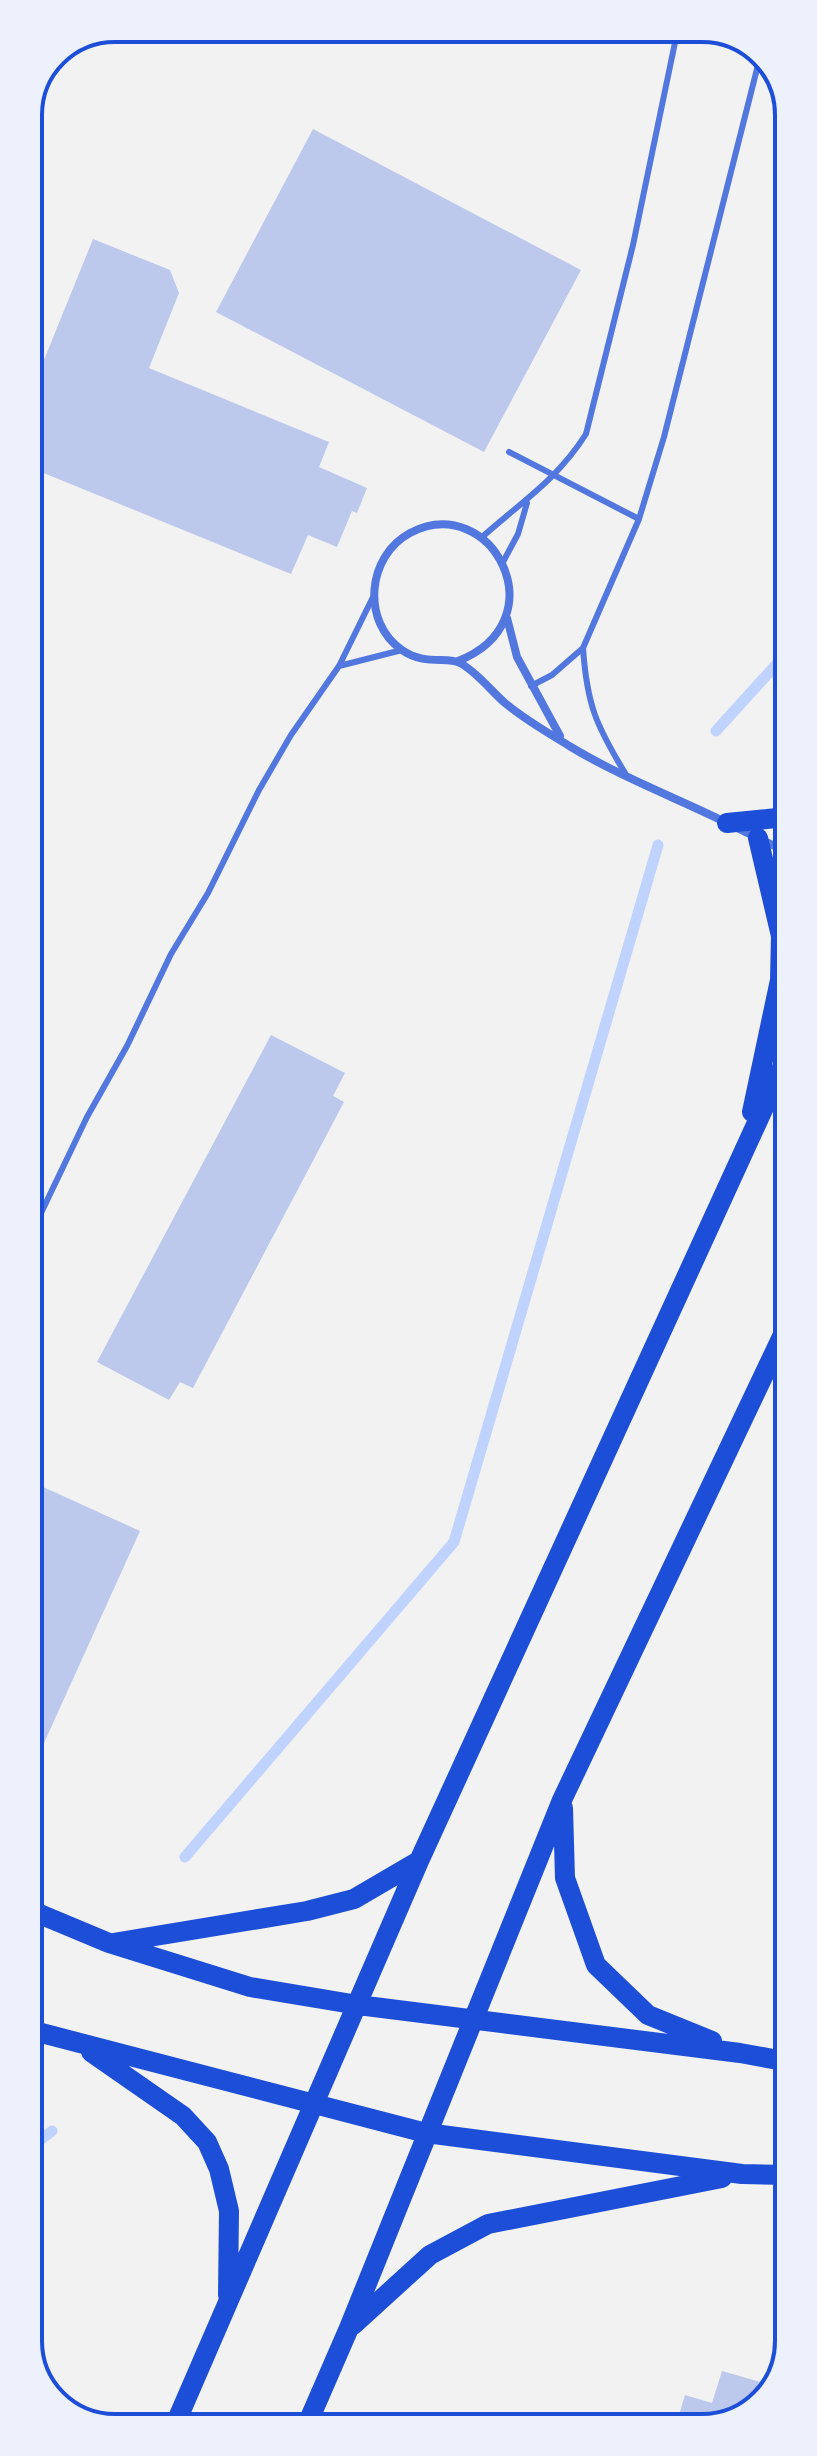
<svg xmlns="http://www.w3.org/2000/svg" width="817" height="2456" font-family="'DM Sans',sans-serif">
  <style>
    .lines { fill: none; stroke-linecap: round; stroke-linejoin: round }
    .stream { stroke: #bfd3fe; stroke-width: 11 }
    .building { fill: #bdc9ec }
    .service { stroke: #5277de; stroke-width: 6 }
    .minor { stroke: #5277de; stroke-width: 8 }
    .primary { stroke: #1d4ed8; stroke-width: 20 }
    .rim { fill: none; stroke: #1d4ed8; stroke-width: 4 }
  </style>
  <rect width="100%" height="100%" fill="#f2f2f2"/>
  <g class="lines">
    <path class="stream" d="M716,731L784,656L787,647
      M185,1857L454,1542L658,845
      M31,2147L52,2131"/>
  </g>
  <path class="building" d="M313,129L581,270L484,452L216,312Z
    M93,239L170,270L179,293L149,368L329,442L319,467L367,488L357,513L352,511L337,547L308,535L291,574L29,467V397Z
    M271,1035L345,1073L333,1096L344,1102L193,1388L180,1382L169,1400L97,1362Z
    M30,1481L140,1531L30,1774Z
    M722,2371L774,2386L771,2394L724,2425H676L685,2395L712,2403Z"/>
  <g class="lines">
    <path class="service" d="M509,452L639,519
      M481,538C521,502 556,481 586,434L633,245L678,28
      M503,562L518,534L527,503
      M583,648C587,705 596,725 625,773
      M339,666L402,650
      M531,686L552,675L583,648L639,519L664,437L761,53
      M30,1236L87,1117L127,1046L171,954L208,893L259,790L291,735L339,666L373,597"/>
    <path class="minor" d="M507,618L517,657L560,736
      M458,661C560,621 492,490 410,533C367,556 361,622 402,650C424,666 448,656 460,663C477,672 491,691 505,703C525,720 550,734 571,747C619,776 674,797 725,822
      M737,828L787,852"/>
    <path class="primary" d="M727,823L787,817
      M752,1112L780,980L781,936L758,838
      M563,1808L565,1878L596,1965L648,2015L712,2041
      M30,1910L109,1943L250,1987L358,2005L740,2053L789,2062
      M113,1943L307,1911L354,1899L419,1861
      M30,2030L426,2133L742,2174L789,2175
      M91,2052L183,2116L207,2142L219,2169L229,2211L228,2295
      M353,2325L430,2255L488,2224L722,2178
      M174,2427L419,1861L787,1057
      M306,2427L349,2328L562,1800L788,1324"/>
  </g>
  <path d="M0 0H817V2456H0ZM115 42H702A73 73 0 0 1 775 115V2341A73 73 0 0 1 702 2414H115A73 73 0 0 1 42 2341V115A73 73 0 0 1 115 42Z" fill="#edf1fc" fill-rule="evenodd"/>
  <path class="rim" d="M115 42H702A73 73 0 0 1 775 115V2341A73 73 0 0 1 702 2414H115A73 73 0 0 1 42 2341V115A73 73 0 0 1 115 42Z"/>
</svg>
